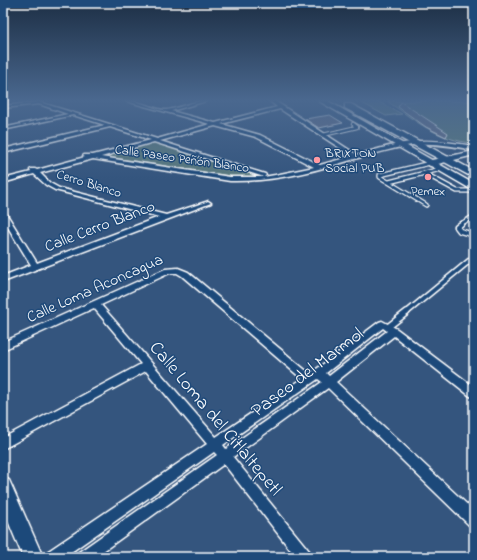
<svg xmlns="http://www.w3.org/2000/svg" width="477" height="560" font-family="'Indie Flower',sans-serif">
  <style>
    .green { fill: #5a7a7e; stroke: #acbcbe }
    .building { fill: #666e88; stroke: #fff }
    .lines { fill: none; stroke-linecap: round; stroke-linejoin: round }
    .lane-far3-casing { stroke: #fff; stroke-width: 4.5 }
    .lane-far2-casing { stroke: #fff; stroke-width: 5.5 }
    .lane-far1-casing { stroke: #fff; stroke-width: 7 }
    .lane-casing { stroke: #fff; stroke-width: 8 }
    .street-casing { stroke: #fff; stroke-width: 3 }
    .secondary-casing { stroke: #fff; stroke-width: 3 }
    .primary-casing { stroke: #fff; stroke-width: 3 }
    .lane-far3 { stroke: #1f4a7a; stroke-width: 2.5 }
    .lane-far2 { stroke: #1f4a7a; stroke-width: 3 }
    .lane-far1 { stroke: #1f4a7a; stroke-width: 4 }
    .lane { stroke: #1f4a7a; stroke-width: 5 }
    .street { fill: #1f4a7a; fill-rule: evenodd }
    .secondary { fill: #1f4a7a; fill-rule: evenodd }
    .primary { fill: #1f4a7a; fill-rule: evenodd }
    .poi-dot { fill: #ff9aa2; stroke: #1f4a7a; stroke-width: 1.5 }
    .labels { text-anchor: middle; dominant-baseline: central; stroke-width: 3; stroke-linejoin: round; paint-order: stroke }
    .far-poi-label { font-size: 13px; fill: #fff; stroke: #1f4a7a; text-anchor: start }
    .far-street-label { font-size: 13px; fill: #fff; stroke: #1f4a7a }
    .street-label { font-size: 16px; fill: #fff; stroke: #1f4a7a }
    .near-street-label { font-size: 19px; fill: #fff; stroke: #1f4a7a }
  </style>
  <rect width="100%" height="100%" fill="#34557e"/>
  <filter id="ink" filterUnits="userSpaceOnUse"><feTurbulence type="fractalNoise" baseFrequency=".025" numOctaves="2"/><feDisplacementMap in="SourceGraphic" scale="8" xChannelSelector="R" yChannelSelector="G"/><feConvolveMatrix kernelMatrix="1 2 1 2 8 2 1 2 1" color-interpolation-filters="sRGB"/></filter>
  <g filter="url(#ink)">
    <path class="green" d="M371,101H377L402,114L386,116L362,103Z
      M387,101H474V143C439,141 414,120 387,101Z
      M153,142L255,174L248,179L103,156Z"/>
    <path class="building" d="M401,102L448,133L446,137L426,127L398,107Z
      M330,115L343,123L319,128L305,119Z"/>
    <g class="lines">
      <g class="lane-far3-casing">
        <path id="lane-far3" d="M323,135L357,127L353,124"/>
      </g>
      <g class="lane-far2-casing">
        <path id="lane-far2" d="M424,173L457,191H474
          M389,182L441,169
          M426,205L380,177V175L430,163
          M459,225L474,216"/>
      </g>
      <g class="lane-far1-casing">
        <path id="lane-far1" d="M461,224L457,227L460,231L474,235
          M406,313L474,257"/>
      </g>
      <g class="lane-casing">
        <path id="lane" d="M388,327L407,312"/>
      </g>
      <g class="street-casing">
        <path id="street" d="M126,101C140,100 154,110 166,110C178,109 192,101 206,101L171,111L215,123L277,107L270,101H275L357,155C378,149 400,142 421,141C439,140 457,144 474,146V150C456,147 438,143 420,144C399,146 378,153 358,158C315,171 275,182 230,181L93,159L40,173L50,183L59,188L166,215L206,202L208,201L211,203L3,282V276L31,265L3,219V211L6,213L37,263L159,217L55,190L46,185L34,174L3,183V179L31,172L30,170L31,169H35L37,170L85,157L83,156L84,155H93L151,140L110,127L3,153V149L105,125L73,115L3,130V128L68,114L39,104L3,108V106L39,102L157,139L210,124ZM280,109L352,156L320,165L260,135L221,124ZM215,126L256,137L314,167L275,175L264,177L266,175L265,174L160,141ZM154,142L261,176L263,177H230L101,157Z
          M178,268L188,272L310,374L379,322L382,321L397,329L474,387V397L470,396L394,336L336,382L474,511V526L469,525L328,388L233,457L310,552L312,557H296L224,464L95,557H77L79,552L217,455L214,452L64,557H45L47,552L207,444L146,371L3,449V438L141,364L94,308L3,350V342L165,269ZM170,273H177L182,276L302,379L216,437L101,305ZM383,328L387,331L329,376L326,373ZM318,379L322,382L226,449L223,445Z"/>
      </g>
      <g class="secondary-casing">
        <path id="secondary" d="M474,151V155L430,166L426,163L427,161Z
          M3,477L9,480L43,557H23L3,509Z"/>
      </g>
      <g class="primary-casing">
        <path id="primary" d="M319,101H328L474,184V191Z
          M345,104H351L474,171V178L345,108Z"/>
      </g>
      <use href="#lane-far3" class="lane-far3"/>
      <use href="#lane-far2" class="lane-far2"/>
      <use href="#lane-far1" class="lane-far1"/>
      <use href="#lane" class="lane"/>
      <use href="#street" class="street"/>
      <use href="#secondary" class="secondary"/>
      <use href="#primary" class="primary"/>
    </g>
  </g>
  <linearGradient id="sky" x2="0" y2="1"><stop stop-color="#1d2f45"/><stop offset="0.56" stop-color="#4a688f"/><stop offset="1" stop-color="#4a688f" stop-opacity="0"/></linearGradient>
  <rect width="477" height="179" fill="url(#sky)"/>
  <g class="poi-dot">
    <circle cx="317" cy="160" r="4"/>
    <circle cx="428" cy="177" r="4"/>
  </g>
  <g class="labels">
    <g class="far-poi-label">
      <text x="325" y="153">BRIXTON<tspan x="325" dy="15">Social PUB</tspan></text>
      <text x="428" y="191" text-anchor="middle">Pemex</text>
    </g>
    <g class="far-street-label">
      <text transform="translate(182 159) rotate(8)">Calle Paseo Peñón Blanco</text>
      <text transform="translate(89 184) rotate(17)">Cerro Blanco</text>
    </g>
    <g class="street-label">
      <text transform="translate(100 227) rotate(-21)">Calle Cerro Blanco</text>
      <text transform="translate(95 289) rotate(-24)">Calle Loma Aconcagua</text>
    </g>
    <g class="near-street-label">
      <text transform="translate(308 373) rotate(-37)">Paseo del Marmol</text>
      <text transform="translate(215 419) rotate(50)">Calle Loma del Citlaltepetl</text>
    </g>
  </g>
  <rect width="477" height="560" fill="none" stroke="#1f4a7a" stroke-width="16"/>
  <rect x="8" y="8" width="461" height="544" fill="none" stroke="#fff" stroke-width="1.5" filter="url(#ink)"/>
</svg>
